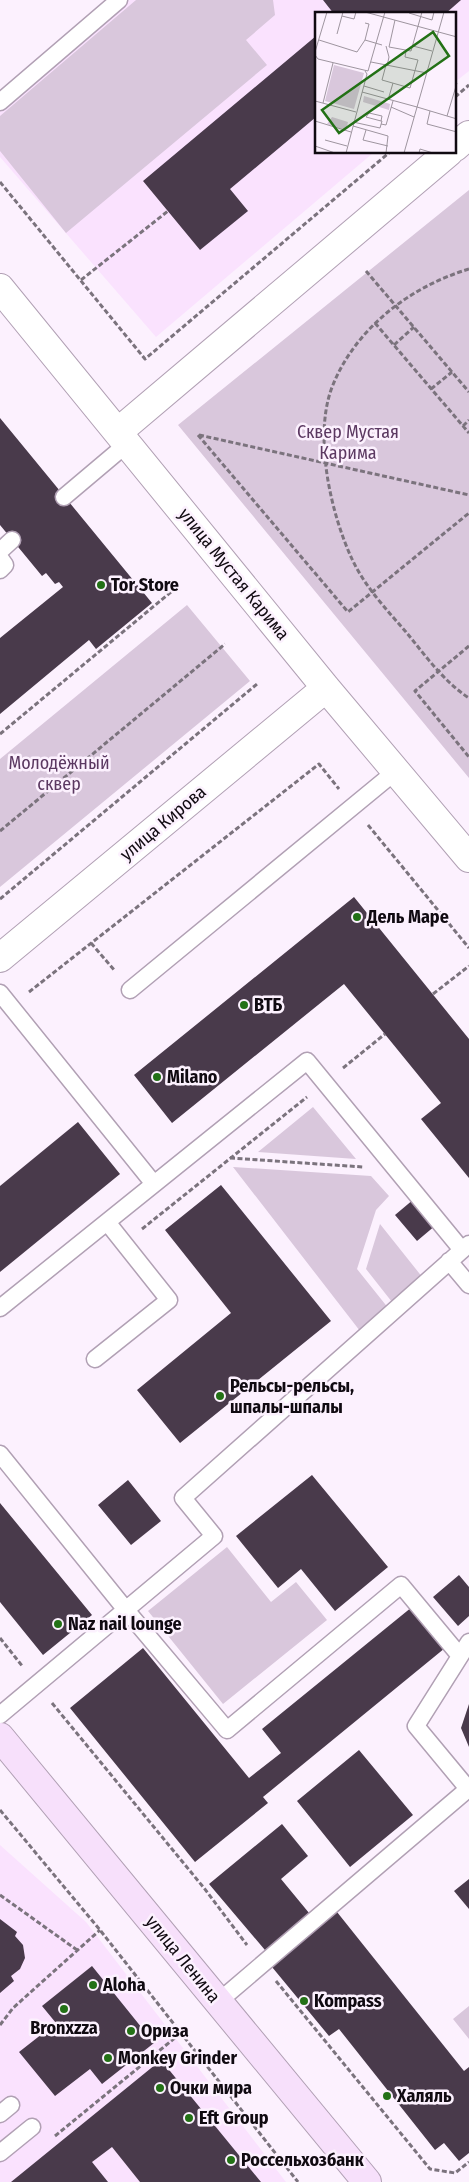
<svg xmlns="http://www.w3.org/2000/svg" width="469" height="2182" font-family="'Fira Sans Condensed',sans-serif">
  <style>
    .built { fill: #fae2fe }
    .green { fill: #d9c7dc }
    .building { fill: #493a4b }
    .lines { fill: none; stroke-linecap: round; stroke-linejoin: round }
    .lane-casing { stroke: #b1a0b4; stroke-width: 19 }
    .street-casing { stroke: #b1a0b4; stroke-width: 30 }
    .secondary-casing { stroke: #b1a0b4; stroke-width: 30 }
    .path { stroke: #7b737d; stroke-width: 3; stroke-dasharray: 5 2.5; stroke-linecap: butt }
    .lane { stroke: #fff; stroke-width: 16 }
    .street { stroke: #fff; stroke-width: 28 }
    .secondary { stroke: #f7e0fb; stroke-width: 28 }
    .poi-dot { fill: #237116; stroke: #fcf1fe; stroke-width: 2 }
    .labels { text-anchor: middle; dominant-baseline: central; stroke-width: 5; stroke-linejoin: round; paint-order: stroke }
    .park-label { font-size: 18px; fill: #5b3861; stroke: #fcf1fe }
    .street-label { font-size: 18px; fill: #100a11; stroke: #fcf1fe }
    .poi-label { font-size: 18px; font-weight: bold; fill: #100a11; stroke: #fcf1fe; text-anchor: start }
    .inset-road { fill: none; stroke: #9e959f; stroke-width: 1 }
    .view { fill: #237116; fill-opacity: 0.15; stroke: #237116; stroke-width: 2.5 }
    .inset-edge { fill: none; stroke: #100a11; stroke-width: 2.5 }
  </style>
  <rect width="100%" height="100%" fill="#fcf1fe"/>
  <path class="built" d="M130,0H469V71L455,82V14H316V152L373,153L156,337L0,157V109Z
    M0,1845L86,1922L286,2182H0Z"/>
  <path class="green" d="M136,0H273L275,15L246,40L267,65L66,233L0,151V116Z
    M469,190V778L178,425Z
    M187,605L250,681L0,887V759Z
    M313,1107L356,1159L258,1152Z
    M233,1167L371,1176L389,1196L376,1210L357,1269L389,1309L360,1331Z
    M380,1224L423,1278L392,1302L366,1269Z
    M227,1547L271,1602L296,1582L327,1620L223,1704L148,1611Z
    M469,2006V2039L453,2019Z"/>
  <path class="building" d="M323,0H461L445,14H334Z
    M316,36V117L230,189L248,211L200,250L143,181Z
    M0,418L152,603L96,649L89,640L0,714V638L63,587L59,582L55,584L46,573L42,576L0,525Z
    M354,897L469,1039V1178L421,1119L441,1103L344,984L172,1123L134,1075Z
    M78,1122L120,1174L0,1272V1186Z
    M221,1185L331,1321L180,1443L137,1390L231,1313L165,1230Z
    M414,1199L436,1225L417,1241L395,1215Z
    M312,1475L388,1567L335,1611L301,1569L278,1588L236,1536Z
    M128,1480L161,1521L131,1545L98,1505Z
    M0,1503L92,1615L43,1655L0,1602Z
    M459,1575L469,1587V1616L458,1626L433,1597Z
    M412,1607L445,1648L263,1797L268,1803L195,1862L70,1708L143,1648L249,1778L281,1753L262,1729Z
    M469,1704V1747L461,1728Z
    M359,1750L413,1815L350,1867L297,1801Z
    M282,1824L308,1856L281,1879L314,1919L270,1956L209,1884Z
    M469,1879V1909L454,1891Z
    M337,1912L464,2071L469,2067V2153L459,2161L444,2143L435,2150L339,2029L329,2036L272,1967Z
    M0,1919L17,1932L15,1936L23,1945L25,1958L20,1969L11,1976L14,1981L0,1993Z
    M92,1966L154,2043L102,2084L90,2069L55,2096L19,2052L56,2023L42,2006Z
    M161,2060L261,2182H140L112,2147L92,2162L108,2182H11Z"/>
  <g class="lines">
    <g class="lane-casing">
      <path id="lane" d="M0,102L119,0
        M64,497L128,443
        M0,551L12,540
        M0,558L5,565L0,570
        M130,990L396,771
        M0,993L154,1184
        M449,1261L469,1285
        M0,1308L307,1061L462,1250
        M95,1359L169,1300L107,1222
        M0,1454L126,1610L227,1730L401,1585L460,1656
        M469,1642L416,1726L469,1790
        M0,1715L214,1536L183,1498L469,1244
        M218,2002L468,1789
        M0,2114L11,2105
        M0,2153L32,2127"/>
    </g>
    <g class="street-casing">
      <path id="street" d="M455,147L469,135
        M0,288L326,688L469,858
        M118,432L449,152
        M0,958L326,688"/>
    </g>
    <g class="secondary-casing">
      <path id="secondary" d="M0,1737L367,2182"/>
    </g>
    <path class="path" d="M455,97L469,85
      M0,182L145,359L390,152
      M469,269C409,287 353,330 331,390C314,439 331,514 352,559C365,587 387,610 406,632C425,655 444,682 469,698
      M366,271L469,392
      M81,280L168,211
      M375,323L469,433
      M394,345L414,327
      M431,389L452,372
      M463,426L469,420
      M198,435L348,612L469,513
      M199,435L469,495
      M469,646L415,691L469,757
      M0,734L177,587
      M368,825L469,948
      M0,831L225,644
      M0,899L257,684
      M91,943L115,971
      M29,992L319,764L339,789
      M433,994L469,966
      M343,1068L385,1034
      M230,1158L363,1167
      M142,1229L307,1097
      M0,1638L23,1667
      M52,1703L204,1888L247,1945
      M0,1810L100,1930L298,2182
      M0,1895L77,1950
      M276,1981L430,2169L455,2173L469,2162
      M0,2025L13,2008L100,1930
      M55,2136L182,2032"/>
    <use href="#lane" class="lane"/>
    <use href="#street" class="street"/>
    <use href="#secondary" class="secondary"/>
  </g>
  <g class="poi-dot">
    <circle cx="101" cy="585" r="5"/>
    <circle cx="357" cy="917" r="5"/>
    <circle cx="244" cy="1005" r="5"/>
    <circle cx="157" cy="1077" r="5"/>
    <circle cx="220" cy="1396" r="5"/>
    <circle cx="58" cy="1624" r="5"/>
    <circle cx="93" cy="1985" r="5"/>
    <circle cx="304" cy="2001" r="5"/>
    <circle cx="64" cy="2009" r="5"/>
    <circle cx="131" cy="2031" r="5"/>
    <circle cx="108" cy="2058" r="5"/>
    <circle cx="160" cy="2088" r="5"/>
    <circle cx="387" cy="2096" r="5"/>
    <circle cx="189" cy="2118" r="5"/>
    <circle cx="231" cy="2160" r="5"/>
  </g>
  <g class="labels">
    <g class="park-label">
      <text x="348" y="432">Сквер Мустая<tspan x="348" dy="21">Карима</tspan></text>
      <text x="59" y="763">Молодёжный<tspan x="59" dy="21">сквер</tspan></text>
    </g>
    <g class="street-label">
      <text transform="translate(234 574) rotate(51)">улица Мустая Карима</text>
      <text transform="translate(163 823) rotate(-40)">улица Кирова</text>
      <text transform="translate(183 1959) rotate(51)">улица Ленина</text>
    </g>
    <g class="poi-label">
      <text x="111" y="585">Tor Store</text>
      <text x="367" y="917">Дель Маре</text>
      <text x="254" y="1005">ВТБ</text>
      <text x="167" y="1077">Milano</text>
      <text x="230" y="1386">Рельсы-рельсы,<tspan x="230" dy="21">шпалы-шпалы</tspan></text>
      <text x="68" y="1624">Naz nail lounge</text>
      <text x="103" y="1985">Aloha</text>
      <text x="314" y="2001">Kompass</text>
      <text x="64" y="2028" text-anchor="middle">Bronxzza</text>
      <text x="141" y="2031">Ориза</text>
      <text x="118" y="2058">Monkey Grinder</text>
      <text x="170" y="2088">Очки мира</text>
      <text x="397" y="2096">Халяль</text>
      <text x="199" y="2118">Eft Group</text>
      <text x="241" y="2160">Россельхозбанк</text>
    </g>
  </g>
  <g transform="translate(315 12)">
    <rect width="141" height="141" fill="#fcf1fe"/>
    <path d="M19,53L49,61L39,97L10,89ZM49,84L75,92L74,98L48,90ZM17,105L33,110L31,118L12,112Z" fill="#d9c7dc"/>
    <path class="inset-road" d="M50,0L142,25M94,1L117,8L119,0M27,4L39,7L41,0M80,8L74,35L96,39L107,0M50,11L54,12L50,28L67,33M22,22L28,0M4,28L42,40L50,28M71,34L74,45L72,54M98,34L117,39M0,40L12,0M0,43L3,47L53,59L70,0M56,50L112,61M71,53L67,68L95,76L103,48L90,45L91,39M49,74L69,80M47,80L102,95M73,88L78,71M0,89L41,100M8,91L18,51M76,95L99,105M102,95L142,107M115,99L112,112L142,120M132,104L142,71M0,109L36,120M38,110L65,116L67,109H66L51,105L54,101L67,104L66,109M66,112L71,113L78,89M38,114L73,124L71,141M51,118L48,128L73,134M10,128L32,134M0,134L20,141M31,141L52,62L50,59M89,141L129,0M104,141L105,137L118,141"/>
    <path class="view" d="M118,20L134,44L24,121L7,98Z"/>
    <rect width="141" height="141" class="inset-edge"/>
  </g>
</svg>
